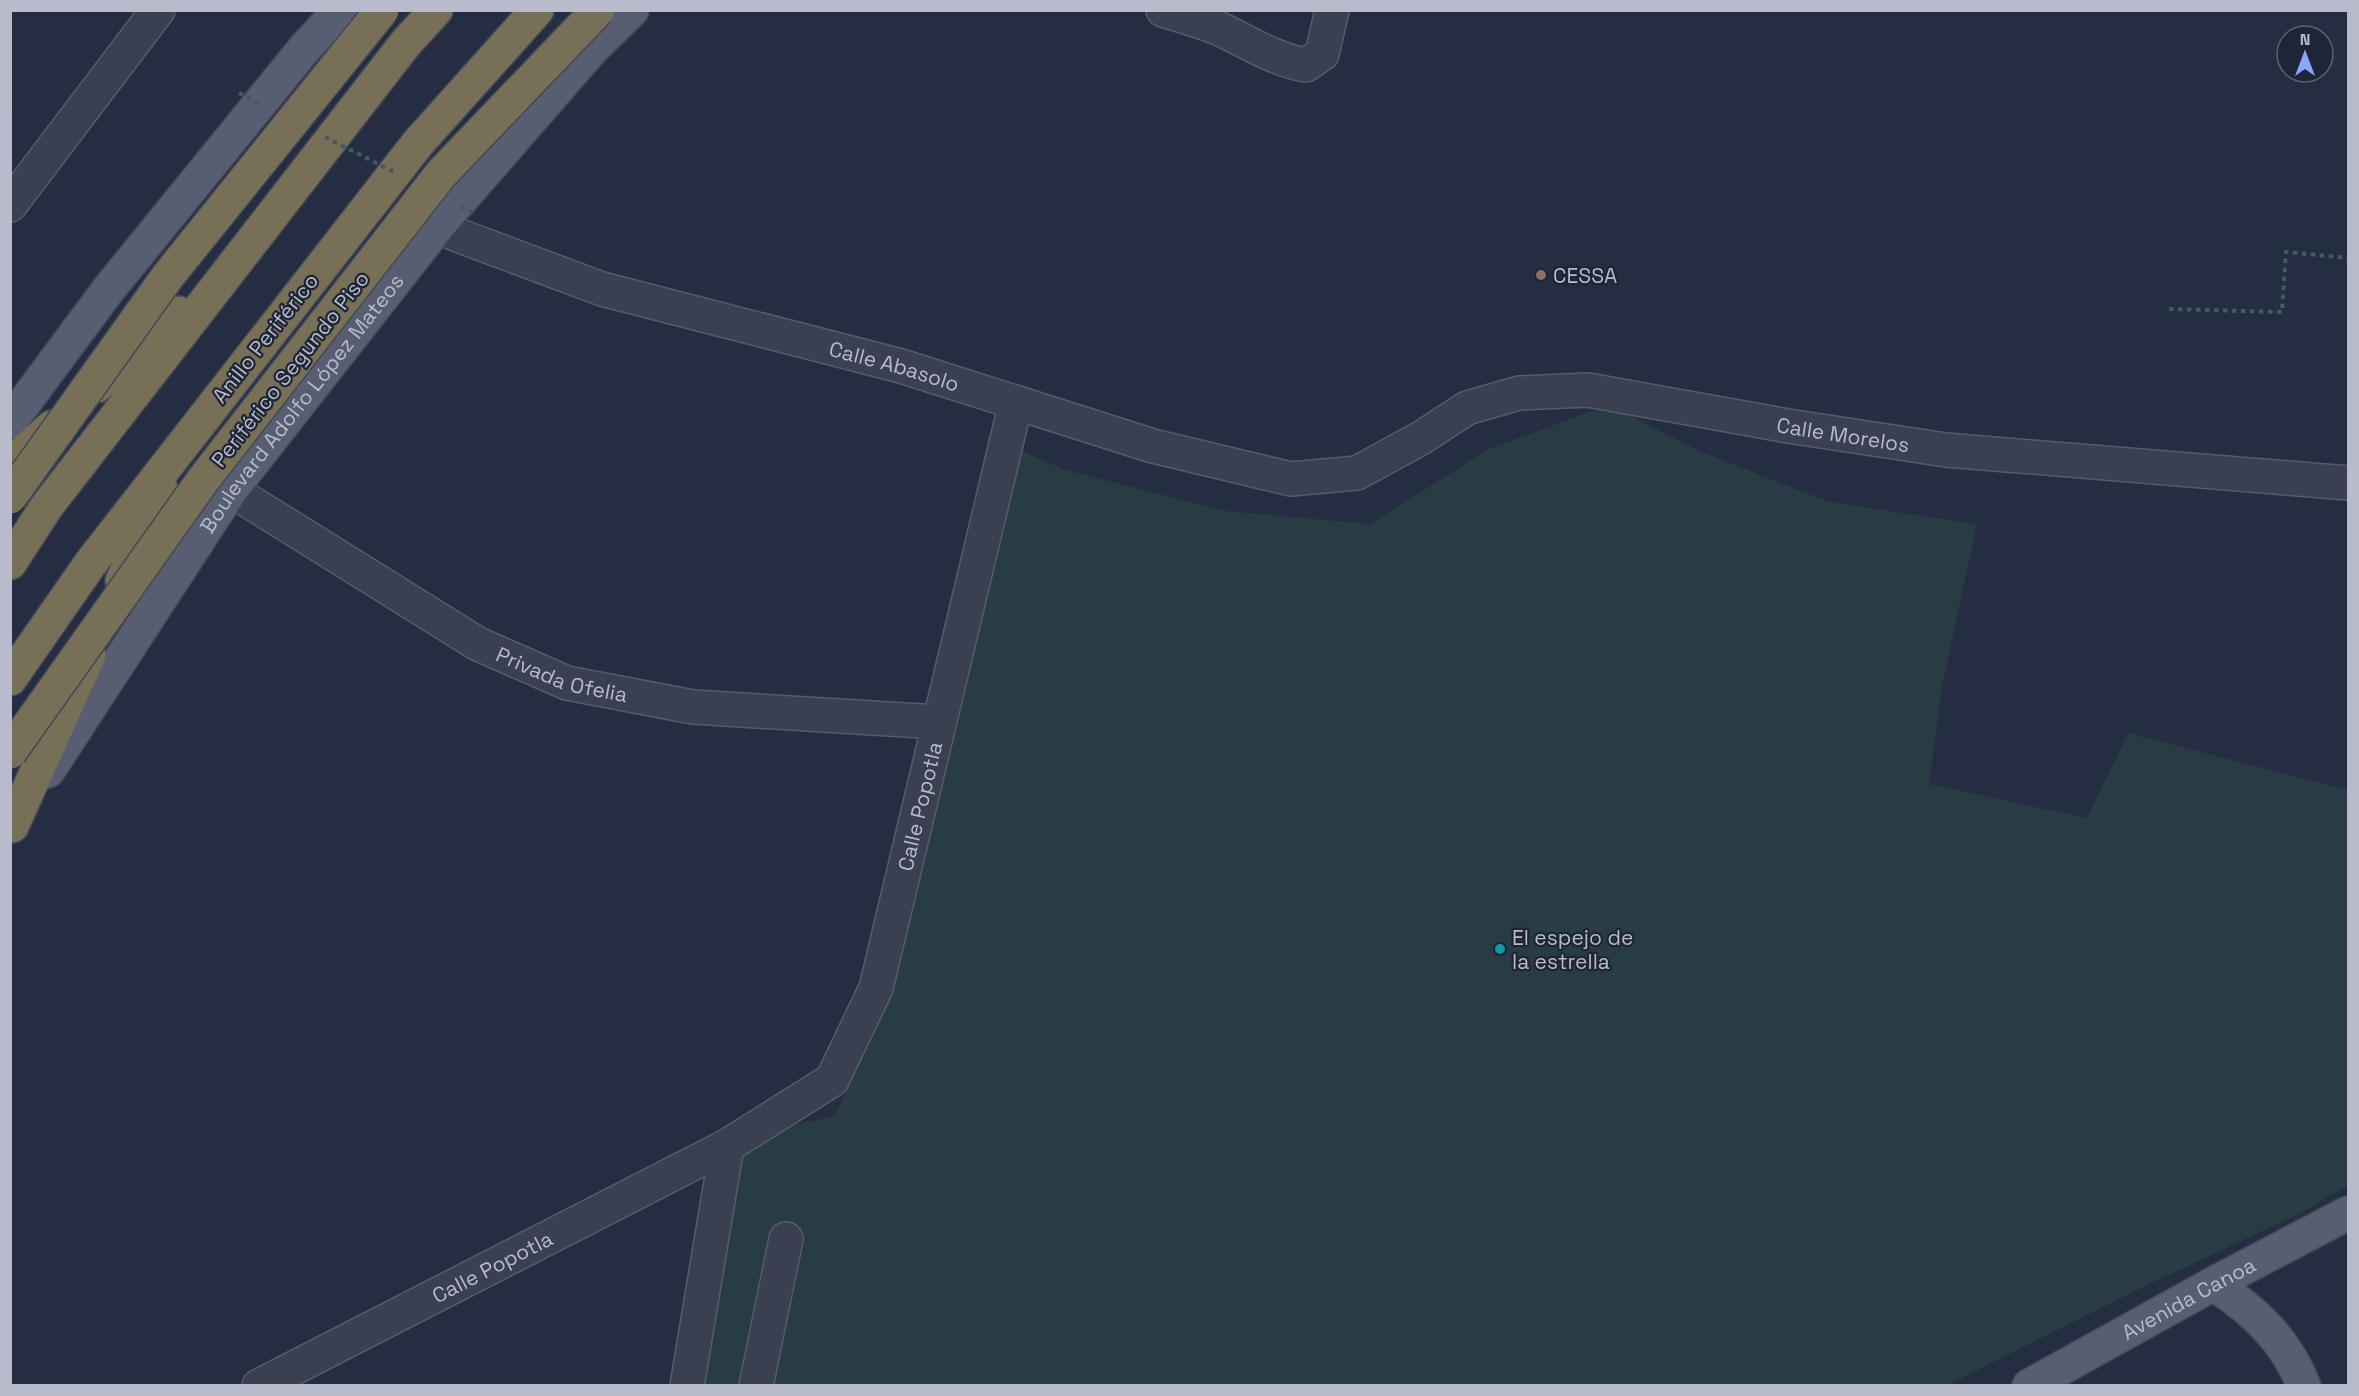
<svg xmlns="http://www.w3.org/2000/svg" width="2359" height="1396" font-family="'Space Grotesk',sans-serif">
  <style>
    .green { fill: #273c43 }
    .building { fill: #424963; stroke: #202739; stroke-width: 1.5 }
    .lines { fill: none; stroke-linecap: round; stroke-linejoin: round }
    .minor-casing { stroke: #555b6c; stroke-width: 36 }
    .major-casing { stroke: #43495b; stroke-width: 36 }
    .highway-casing { stroke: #414859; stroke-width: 36 }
    .path { stroke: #465960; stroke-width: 4; stroke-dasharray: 4.5 4.5; stroke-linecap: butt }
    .minor { stroke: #3a4052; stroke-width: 33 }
    .major { stroke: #585e72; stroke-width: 33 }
    .highway { stroke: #787056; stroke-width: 33 }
    .highway-bridge-casing { stroke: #414859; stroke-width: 36; stroke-linecap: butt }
    .path-bridge { stroke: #465960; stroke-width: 4; stroke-dasharray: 4.5 4.5; stroke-linecap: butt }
    .highway-bridge { stroke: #787056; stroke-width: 33 }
    .education-dot { fill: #8d6e63; stroke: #1e2537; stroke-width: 2 }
    .culture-dot { fill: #0f9aa8; stroke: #1e2537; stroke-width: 2 }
    .labels { text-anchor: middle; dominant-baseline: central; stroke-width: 4.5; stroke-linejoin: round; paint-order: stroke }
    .poi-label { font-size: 21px; fill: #b7bbcc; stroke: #1e2537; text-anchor: start }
    .street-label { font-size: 21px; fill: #b7bbcc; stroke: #1e2537 }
  </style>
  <rect width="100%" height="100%" fill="#252d42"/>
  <path class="green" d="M1609,405L1702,452L1829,502L1977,524L1942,686L1929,784L2087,818L2128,733L2348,790V1185L2301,1213L2141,1288L1954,1382L1944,1386H690L725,1173L753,1133L835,1116L889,997L942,750L988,437L1066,470L1226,511L1371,524L1488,449Z"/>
  <path class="building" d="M10,10H12V115H10Z"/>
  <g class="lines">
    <g class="minor-casing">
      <g id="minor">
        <path d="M1163,10C1182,16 1202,21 1220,29C1248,42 1275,60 1306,65L1322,54L1332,10"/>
        <path d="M10,205L158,10"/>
        <path id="s1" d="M438,226L460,236L602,289L901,366L1153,446L1291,479L1357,473L1421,438L1467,408L1519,393L1588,390L1788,426L1946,450L2348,483"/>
        <path id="s2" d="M231,490L478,644L567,683L693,707L938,722"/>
        <path id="s3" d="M259,1386L727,1146L832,1080L876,988L1016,402"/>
        <path d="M687,1386L727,1146"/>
        <path d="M756,1386L786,1239"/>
      </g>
    </g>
    <g class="major-casing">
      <g id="major">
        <path d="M10,422L108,290L304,49L340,10"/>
        <path id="s4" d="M48,771L231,490L438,226L592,49L632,10"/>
        <path d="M2213,1284C2253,1309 2286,1340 2304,1386"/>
        <path id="s5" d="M2029,1386L2213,1284L2348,1213"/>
      </g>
    </g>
    <g class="highway-casing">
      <path id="highway" d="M97,386L179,313
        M10,464L52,427
        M10,563L47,506L405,44L436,10
        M122,581L162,491
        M10,679L90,564L418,143L537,10
        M12,826L89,655"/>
    </g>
    <path class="path" d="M2169,309L2282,312L2286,252L2348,258"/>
    <use href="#minor" class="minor"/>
    <use href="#major" class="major"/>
    <use href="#highway" class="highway"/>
    <g class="highway-bridge-casing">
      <path id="highway-bridge" d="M10,497L168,276L382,10
        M10,752L203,480L441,174L598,10"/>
    </g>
    <path class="path-bridge" d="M239,93L262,105
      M325,137L396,173
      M461,207L475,214"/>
    <use href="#highway-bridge" class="highway-bridge"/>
  </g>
  <circle class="education-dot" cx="1541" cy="275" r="6"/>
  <circle class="culture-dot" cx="1500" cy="949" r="6"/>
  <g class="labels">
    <g class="poi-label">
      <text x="1553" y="275">CESSA</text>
      <text x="1512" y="937">El espejo de<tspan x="1512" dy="24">la estrella</tspan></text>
    </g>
    <g class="street-label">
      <text transform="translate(265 338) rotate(-52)">Anillo Periférico</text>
      <text stroke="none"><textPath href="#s1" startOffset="478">Calle Abasolo</textPath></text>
      <text transform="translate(290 369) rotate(-52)">Periférico Segundo Piso</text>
      <text stroke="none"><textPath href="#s4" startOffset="447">Boulevard Adolfo López Mateos</textPath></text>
      <text stroke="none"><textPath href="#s1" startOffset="1467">Calle Morelos</textPath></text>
      <text stroke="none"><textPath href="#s2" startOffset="381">Privada Ofelia</textPath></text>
      <text stroke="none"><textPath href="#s3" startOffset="939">Calle Popotla</textPath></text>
      <text stroke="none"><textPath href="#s3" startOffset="262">Calle Popotla</textPath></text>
      <text stroke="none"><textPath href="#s5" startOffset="182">Avenida Canoa</textPath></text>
    </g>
  </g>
  <rect width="2359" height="1396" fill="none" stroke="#b7bbcc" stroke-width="24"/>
  <g transform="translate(2305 54)"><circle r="28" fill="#1e2537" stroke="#5b6173" stroke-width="1.5"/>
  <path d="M0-4.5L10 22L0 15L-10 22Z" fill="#8ca5fc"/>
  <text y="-9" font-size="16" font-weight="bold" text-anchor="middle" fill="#b7bbcc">N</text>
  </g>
</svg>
